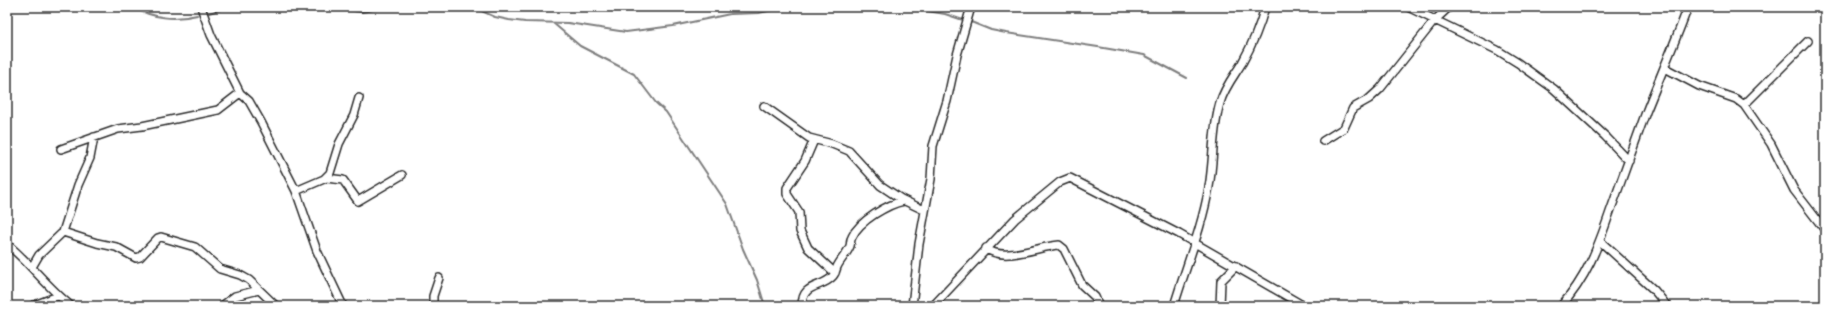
<svg xmlns="http://www.w3.org/2000/svg" width="1832" height="313" font-family="Itim,sans-serif">
  <style>
    .lines { fill: none; stroke-linecap: round; stroke-linejoin: round }
    .stream { stroke: #7e7e7e; stroke-width: 2 }
    .street-casing { stroke: #2b2b2b; stroke-width: 10 }
    .street { stroke: #fff; stroke-width: 7 }
  </style>
  <rect width="100%" height="100%" fill="#fff"/>
  <filter id="ink" filterUnits="userSpaceOnUse"><feTurbulence type="fractalNoise" baseFrequency=".025" numOctaves="2"/><feDisplacementMap in="SourceGraphic" scale="8" xChannelSelector="R" yChannelSelector="G"/><feConvolveMatrix kernelMatrix="1 2 1 2 8 2 1 2 1" color-interpolation-filters="sRGB"/></filter>
  <g filter="url(#ink)">
    <g class="lines">
      <path class="stream" d="M132,7C154,18 173,21 197,15
        M319,7L362,12L389,7
        M473,7L495,17L509,20L525,22L568,23L626,32L673,26L730,14L759,13L786,7
        M904,7L945,14L963,20
        M209,13L228,7
        M971,22L991,30L1006,33L1098,47L1144,55L1187,78
        M553,23L580,46L634,74L656,103L666,112L727,204L743,249L757,280L765,306"/>
      <g class="street-casing">
        <path id="street" d="M201,7L211,35L240,93L249,101L261,122L296,191L317,251L343,306
          M1408,7L1497,50L1518,63L1554,89L1605,136L1629,161
          M1665,68L1699,86L1736,99L1744,105L1771,144L1794,190L1825,230
          M1744,105L1808,41
          M764,106L809,138L832,144L849,151L880,185L901,199L924,210
          M814,140L805,161L787,188V194L799,212L800,231L808,248L835,273
          M1323,141L1344,128L1353,108L1369,99L1380,89L1435,20L1449,7
          M61,149L118,129L142,126L218,110L240,93
          M326,178L343,180L358,201L402,175
          M296,191L324,179L330,173L339,144L354,115L359,98
          M63,232L97,243L116,247L136,258L140,257L158,238L161,237L195,247L220,269L240,275L249,280L276,306
          M1600,241L1654,290L1667,306
          M7,244C30,263 48,288 71,306
          M986,248C1003,263 1039,246 1059,245L1064,249L1082,285L1095,297L1099,306
          M32,267L39,255L63,232L78,185L90,158L94,137
          M32,306L58,296
          M222,306L235,296L259,290
          M433,306V296L439,278
          M802,306C802,282 822,289 833,276C835,274 836,270 837,267C840,260 847,254 850,246C851,243 850,240 852,237C859,221 888,204 904,201
          M912,306L919,244L931,179L933,146L947,101L957,55L971,7
          M933,306L1015,219L1060,182L1070,178L1179,234L1304,306
          M1174,306C1186,266 1202,228 1209,187C1214,159 1212,130 1220,103C1224,88 1234,76 1242,63C1252,45 1260,26 1265,7
          M1220,306L1221,281L1236,266
          M1561,306C1586,279 1598,247 1610,212C1622,179 1634,145 1646,112C1660,77 1675,42 1688,7"/>
      </g>
      <use href="#street" class="street"/>
    </g>
  </g>
  <rect width="1832" height="313" fill="none" stroke="#fff" stroke-width="24"/>
  <rect x="12" y="12" width="1808" height="289" fill="none" stroke="#2b2b2b" stroke-width="1.5" filter="url(#ink)"/>
</svg>
